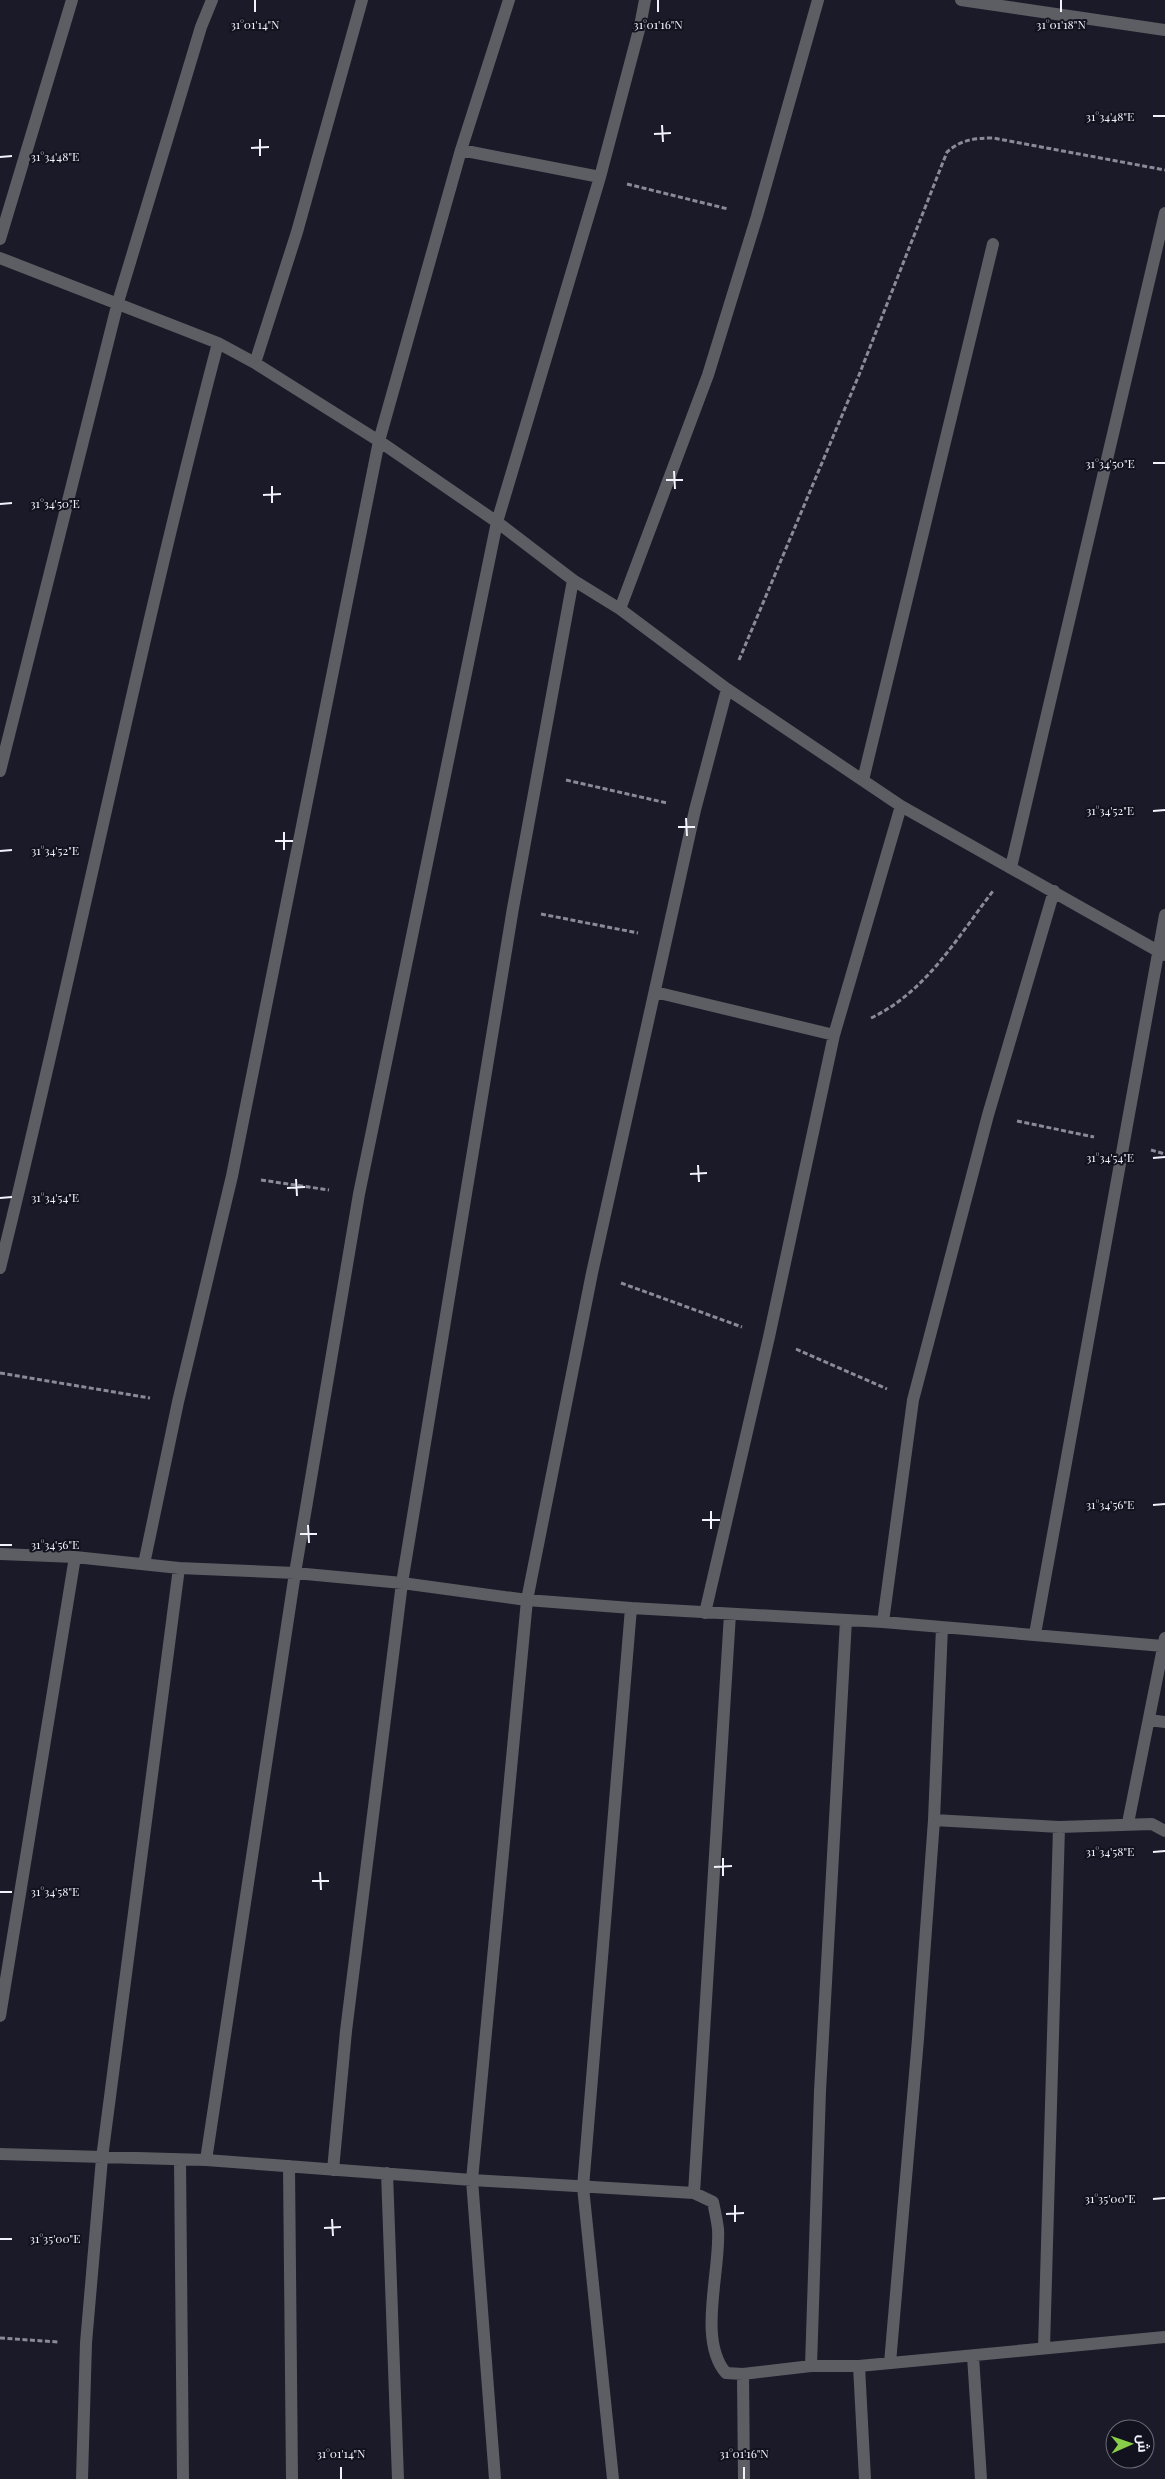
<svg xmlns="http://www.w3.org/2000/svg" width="1165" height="2479" font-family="'Playfair Display',Cairo,serif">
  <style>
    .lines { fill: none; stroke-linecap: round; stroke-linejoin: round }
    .path { stroke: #8b8a97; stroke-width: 3; stroke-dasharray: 5 2.5; stroke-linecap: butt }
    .minor { stroke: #5d5d64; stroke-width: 12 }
    .ticks { fill: none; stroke: #f2f2fd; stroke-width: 2 }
    .ticks-label { font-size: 12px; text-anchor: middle; fill: #f2f2fd; stroke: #12111e; stroke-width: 4; stroke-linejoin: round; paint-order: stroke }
  </style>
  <rect width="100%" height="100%" fill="#1b1a28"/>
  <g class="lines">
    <path class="path" d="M627,184L728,209
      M739,660L859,375L947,152C961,140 973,138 993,138L1165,170
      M566,780L667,803
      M541,914L638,933
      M871,1018C926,992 957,938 993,891
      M1017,1121L1094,1137
      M1151,1150L1165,1154
      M261,1180L329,1190
      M621,1283L742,1327
      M796,1349L887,1389
      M0,1373L150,1398
      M0,2338L58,2342"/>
    <path class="minor" d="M961,0L1165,30
      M461,150L600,177
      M0,239L72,0
      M0,258L218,343L255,363L379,441L497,522L573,580L620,609L727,689L901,806L1165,955
      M255,363L297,232L362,0
      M620,609L708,375L757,216L818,0
      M0,771L118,302L201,27L212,0
      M863,780L993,244
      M1011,867L1165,213
      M655,992L834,1035
      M0,1268C76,961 137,650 218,343
      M0,1554L75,1557L179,1568L295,1573L402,1583L527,1600L631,1608
      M144,1564L178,1402L232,1176L379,441L461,150L509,0
      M705,1613L769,1337L834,1035L901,806
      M883,1622L913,1400L988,1115L1054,891
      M1035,1634L1165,915
      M1149,1720L1165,1722
      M934,1820L1059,1827L1152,1824L1165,1831
      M1128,1823L1165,1638
      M0,2016L75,1557
      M0,2154L206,2160L472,2180L694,2193L713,2202C715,2211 717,2220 718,2229C721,2270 697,2340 726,2373L743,2374L811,2366H859L1165,2337
      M180,2160L183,2479
      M206,2160L295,1573L359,1194L497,522L600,177L640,26L645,0
      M289,2166L292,2479
      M333,2170L346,2031L402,1583L513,908L573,580
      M387,2173L398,2479
      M694,2193L730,1614
      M1044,2348L1059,1827
      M973,2356L981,2479
      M890,2363L918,2039L934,1820L942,1627
      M811,2366L820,2091L846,1620
      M859,2366L865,2479
      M743,2374L744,2479
      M82,2479L86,2343L102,2158L179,1568
      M495,2479L472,2180L527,1600L592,1273L695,810L727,689
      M613,2479L583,2187L631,1608L883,1622L1163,1646"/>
  </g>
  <path class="ticks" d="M255,0V12M658,0V12M1061,0V12M1153,116H1165M662,125L663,142M654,134L671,133M260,139V156M251,148L269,147M0,157L12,156M1153,463H1165M674,471L675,489M666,480H683M272,486V503M263,495L281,494M0,504L12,503M1153,811L1165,810M686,818L687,836M678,827H695M284,832V850M275,841H293M0,851L12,850M1153,1158L1165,1157M698,1165L699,1182M690,1174L707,1173M296,1179L297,1196M287,1188L305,1187M0,1198L12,1197M1153,1505L1165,1504M711,1511V1529M702,1520H720M308,1525L309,1543M300,1534H317M0,1545H12M1153,1852L1165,1851M723,1858V1876M714,1867L732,1866M320,1872L321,1890M312,1881H329M0,1892H12M1153,2199L1165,2198M735,2205V2222M726,2214L744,2213M332,2219L333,2236M324,2228L341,2227M0,2239H12M341,2467V2479M744,2467V2479"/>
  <g class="ticks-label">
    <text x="255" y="29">31°01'14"N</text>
    <text x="658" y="29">31°01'16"N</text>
    <text x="1061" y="29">31°01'18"N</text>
    <text x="1110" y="121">31°34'48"E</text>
    <text x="55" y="161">31°34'48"E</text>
    <text x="1110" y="468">31°34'50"E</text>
    <text x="55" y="508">31°34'50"E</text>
    <text x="1110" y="815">31°34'52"E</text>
    <text x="55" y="855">31°34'52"E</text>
    <text x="1110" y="1162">31°34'54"E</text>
    <text x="55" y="1202">31°34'54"E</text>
    <text x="1110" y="1509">31°34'56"E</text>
    <text x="55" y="1549">31°34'56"E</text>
    <text x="1110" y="1856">31°34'58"E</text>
    <text x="55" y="1896">31°34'58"E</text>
    <text x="1110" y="2203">31°35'00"E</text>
    <text x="55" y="2243">31°35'00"E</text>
    <text x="341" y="2458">31°01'14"N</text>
    <text x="744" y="2458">31°01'16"N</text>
  </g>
  <g transform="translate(1130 2444) rotate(88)"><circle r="24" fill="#12111e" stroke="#6c6b77"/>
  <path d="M0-4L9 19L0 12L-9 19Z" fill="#89ce48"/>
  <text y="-8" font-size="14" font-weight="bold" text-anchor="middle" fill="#f2f2fd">ش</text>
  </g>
</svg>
